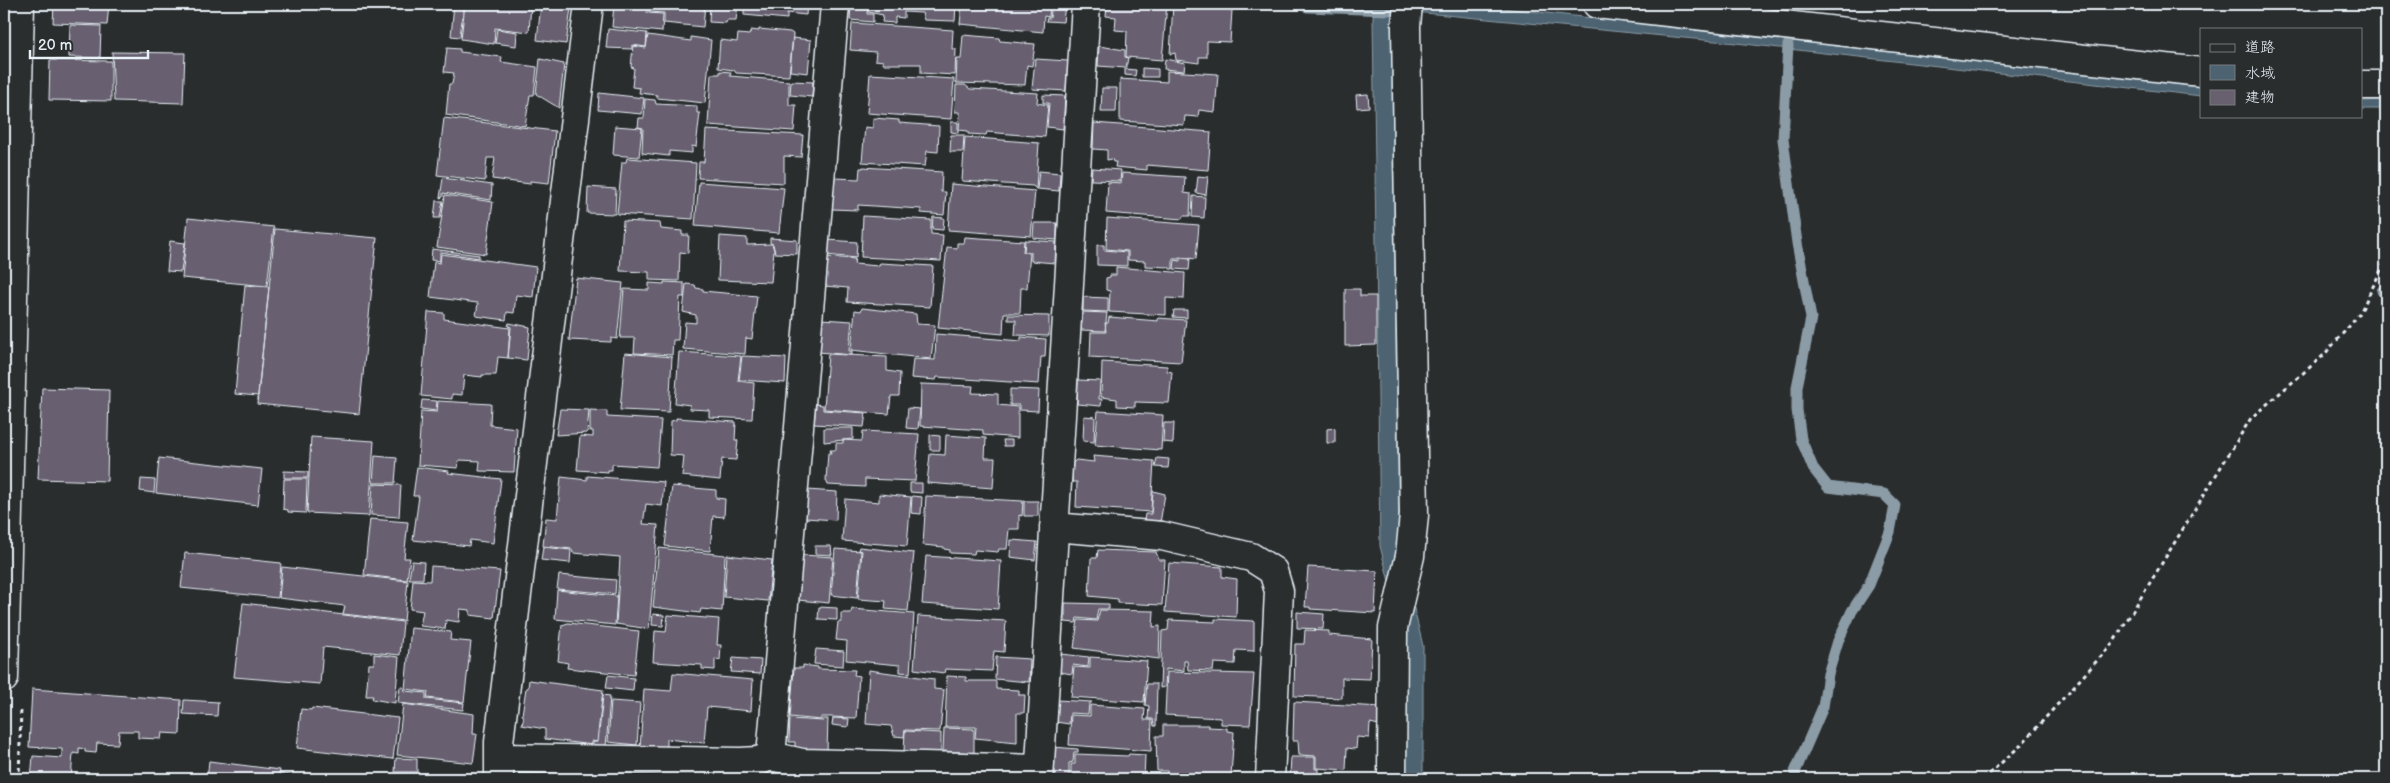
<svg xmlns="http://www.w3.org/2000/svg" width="2390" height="783" font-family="'Balsamiq Sans','Klee One',sans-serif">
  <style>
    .water { fill: #4d6371; stroke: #8b9ca7 }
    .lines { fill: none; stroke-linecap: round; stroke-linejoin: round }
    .stream { stroke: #8b9ca7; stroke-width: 11 }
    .building { fill: #685f6f; stroke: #e8f1f8 }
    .street-casing { stroke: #e8f1f8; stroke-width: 31 }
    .path { stroke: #e8f1f8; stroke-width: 3; stroke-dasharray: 4 4; stroke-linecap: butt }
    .street { stroke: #2a2d2e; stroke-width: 28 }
  </style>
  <rect width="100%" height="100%" fill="#2a2d2e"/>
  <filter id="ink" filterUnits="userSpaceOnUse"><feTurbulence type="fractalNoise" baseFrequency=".02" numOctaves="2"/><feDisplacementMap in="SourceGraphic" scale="10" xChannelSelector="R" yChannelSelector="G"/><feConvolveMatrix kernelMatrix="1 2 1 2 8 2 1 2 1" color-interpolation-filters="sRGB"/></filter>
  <g filter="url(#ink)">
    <path class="water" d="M1378,4H1467L2201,87V96L1736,43L1394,10L1391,20L1399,546L1423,646V779H1406L1405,645L1380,546L1373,17Z
      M2386,100V109H2361V101Z"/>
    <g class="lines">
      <path class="stream" d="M1307,7L1389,10
        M1788,45L1783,139L1797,243L1811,318L1797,387V410L1801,439L1813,468L1828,487L1884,494L1895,505L1890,532L1869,585L1852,611L1838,641L1828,674L1823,707L1795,772L1796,779
        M2382,291L2386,294"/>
    </g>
    <path class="building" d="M54,4H109L107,25L53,23Z
      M454,4H464L460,37L451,36Z
      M465,4H531L529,32L495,28L494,44L461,39Z
      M614,4H647V13L663,14L662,32L612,27Z
      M648,4H705L703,27L664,23V13L649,12Z
      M710,4H738L736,20H727L726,23L709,22Z
      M739,4H807L806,15L787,13V19L744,15V9H739Z
      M851,4H868L867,14H873V22L850,20Z
      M869,4H956L955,21L924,20L922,13L904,12V18L895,17V23L882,22L883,15L868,12Z
      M962,4H1050L1049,17L1044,16L1043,32L960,24Z
      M1052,4H1065L1063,22L1046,21L1047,18H1050Z
      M1107,4H1167L1162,60L1126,57L1127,31L1115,30L1116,17L1106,16Z
      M1173,4H1224V9L1232,10L1230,42L1207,41V57H1199V63L1176,60L1175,53L1170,54Z
      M541,5L571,8L566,44L537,40Z
      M852,23L953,30L952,49H956L955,75L921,73V64H883V61L875,60L876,52L850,50Z
      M70,25L101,26L100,58L69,57Z
      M497,29L517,32L516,46L495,43Z
      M608,29L647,33L646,47L632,45V49L606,48Z
      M759,29L790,32L793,34L789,76L736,73L734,70L718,68L720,40L737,42L738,34L749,35L751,30L759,31Z
      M648,35L691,41V37L711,40L705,103L657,98V95L639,93L640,88L632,87L634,68L631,67L633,46L646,48Z
      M963,35L999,38L1000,41L1035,44L1032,66L1027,65L1025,85L956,83L957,59H961Z
      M793,38L811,40L808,73L790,71Z
      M1099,46L1125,50V57L1128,58L1126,68L1098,66Z
      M447,48L460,49V52L502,57L501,62L537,67L534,95H530L525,126L446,115L449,84H452L454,73L444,72Z
      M112,52L185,53L183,103L114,101Z
      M540,59L564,64L559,108L536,94Z
      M1035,59L1068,61L1066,91L1032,89Z
      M1165,59L1185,63L1184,71L1164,69Z
      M50,60L111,61V101L49,100Z
      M1142,68L1158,69V77H1142Z
      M1125,69L1136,70L1135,76L1125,75Z
      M720,71L731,72L730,76L789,81V105H796L794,131L708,125L711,74H720Z
      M1167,71L1218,74L1215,112L1199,110L1198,117L1185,116L1184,125L1120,121V79L1167,82Z
      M870,74L954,79L951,119L867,113Z
      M791,81L813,82L812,97L790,95Z
      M956,85H965L970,89L1038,93L1037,103L1048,105L1045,137L987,132L986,135L968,134V131L959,130L960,112H955Z
      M1102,88H1117L1116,112H1101Z
      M599,93L644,98L642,114L598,110Z
      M1368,94L1369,107L1357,108L1356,95Z
      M1043,95L1065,96L1063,129L1047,127L1049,103H1043Z
      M645,99L655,100L656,104L697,106V113H700L696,147L692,146V153L669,151V156L642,153L643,128L638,127L639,118H644Z
      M444,118L555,131L549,183L530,181V184L492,179L495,158H487L485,181L437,175Z
      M873,118L899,120V123L939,126L938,152L927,151L925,166L862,162L865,127L873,128Z
      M951,122H958V133L951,132Z
      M1094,123L1211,132L1208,170L1147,165V170L1115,167L1116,162H1113L1112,159L1107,160V150L1093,149Z
      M615,126L642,128L639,157L613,155Z
      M706,130L803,135L801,157L784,156V183L698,178L699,162H704Z
      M951,135H964L963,152H950Z
      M965,137L1039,143L1036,189L1033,186L962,181Z
      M627,158L696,163L693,219L617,214L622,162H626Z
      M863,167L942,172L941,192H946L944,215L921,213V209L858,205V210L832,209L834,178L859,179L860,168H863Z
      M1092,168L1121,170L1120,181L1091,180Z
      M1039,171L1060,173L1059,191L1037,189Z
      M1122,173L1185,177L1184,193L1191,194L1190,216H1183L1182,219L1106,213L1108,182L1121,183Z
      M1198,176L1208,177L1206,195L1196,193Z
      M443,178L492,185L491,200L443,193V197L440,198Z
      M699,182L784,188L779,233L695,226Z
      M951,184L1035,191L1031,236L948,230Z
      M588,187L616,189L615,214L587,213Z
      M445,195L493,202L486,254L437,247Z
      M1193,196L1205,197L1204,218L1192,217Z
      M436,201H443L440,218H434Z
      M863,216L931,220V234L943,235L941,261L861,257Z
      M933,217L944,218L943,230L932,229Z
      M188,218L274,227L267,286L182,278Z
      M1107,218L1199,225L1196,259L1179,257V259H1173V269H1170L1169,267L1145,266V261L1128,260V251L1106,249Z
      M623,221L660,223L661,229L682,231V235H689L688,253L680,252L679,281L649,280V272L620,271Z
      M1034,223H1057V240L1033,238Z
      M275,229L377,238L359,414L257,404Z
      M720,236L747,238V245L772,244L774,250L771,282L718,280Z
      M965,237L1024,241L1023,252L1030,253L1027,288H1021L1020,313H1004L1003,334L938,328L947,247L957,248V243H964Z
      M770,238L797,240V254L775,253L773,244L770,243Z
      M828,240L857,242L856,258L826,255Z
      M1025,240L1056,242L1055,263L1031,261V252H1024Z
      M170,241L185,243L181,272L167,271Z
      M1097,245H1104V250L1127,252V266L1097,265Z
      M432,249L479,255V258L440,252V261L431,260Z
      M441,254L536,267L533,297L516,295L514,313L507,312L506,320L476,316L478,303L430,297L434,262L440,263Z
      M826,257L855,259L854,264L879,266L880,263L933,266L930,307L847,302L848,288L824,286Z
      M1180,258L1190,259L1189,270L1174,269L1175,260L1180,261Z
      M1116,267L1185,273L1184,299L1166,298V315L1109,312L1110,291L1106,290V278L1110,277V275H1116Z
      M576,278L623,283L617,339L611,338V342L569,340Z
      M664,282L684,283V297H680L678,340H673L672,355L634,353L635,338H620L624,289L649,290V283L664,284Z
      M686,284L695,285L696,288L703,289V291L757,296L752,339L746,338L745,354L683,349L685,322L696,323V315L683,312Z
      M245,285L269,287L258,396L235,394Z
      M1345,289H1360V296H1376V345L1345,346Z
      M1083,297L1108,298V312L1083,311Z
      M862,308L916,314L917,324L935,325L931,359L851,350L855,310L861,311Z
      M1174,310H1187V318L1173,317Z
      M428,312L444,313V319L510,328L508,358L498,357L496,375H482V377L464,375L462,395L452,394V399L421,396Z
      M1083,312L1107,313L1105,331L1081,330Z
      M1008,315L1049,316V336L1015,335L1016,320H1008Z
      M1109,317L1158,321V318L1186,320L1181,362L1090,357L1091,332H1106L1105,323H1108Z
      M821,319L852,321L849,351H852V355L818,352Z
      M509,323L530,327L527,360L508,358L511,327L508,326Z
      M936,334L1021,341V337L1046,339L1045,357H1041L1039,384L937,377L936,380L911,378L913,359L935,360Z
      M679,352L741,356L738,381L754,383L752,419L709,417V410L690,409V405L675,403Z
      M625,353L672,357L669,412L620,410Z
      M828,354L887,357V371L900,373L899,396H891L889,414L824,409Z
      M742,356L786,358L785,383L739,380Z
      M1102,362L1167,366V371L1172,372L1169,403L1135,402V407L1117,406V399L1101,397Z
      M1078,380L1100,381L1099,399H1102L1101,406L1077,404Z
      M921,384L973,386L972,393L998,394V405L1018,407V438L983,435V430L920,426Z
      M42,388L109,390L107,481L38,479Z
      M1010,389L1039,390L1038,411L1019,410V405H1010Z
      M422,400L437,401L436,411L421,409Z
      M438,401L491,404L490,425L517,428L514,472L479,471L480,461L459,460L458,468L418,465L421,411L437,412Z
      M816,404L823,405V410L866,413L864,427L814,424Z
      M908,408L920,409L918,429L906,428Z
      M560,409L589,410L587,433L556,435Z
      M590,410L607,411V417L661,420L657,467L612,464V470H608V472L577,470L580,436L593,437V431H590Z
      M1098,411L1163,415L1161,450L1095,445Z
      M1084,416L1095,417L1094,442L1083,441Z
      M676,418L736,422L735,440H738L736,460L722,459L720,480L682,476L684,456L670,455L671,421L676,420Z
      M1164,423H1174L1173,443L1163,442Z
      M824,428H853V439L824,442Z
      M1335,428V443H1327V429Z
      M863,431L919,434L915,481L865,479V487L828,485L826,480L828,453H831L830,450H836V443H843V440L862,441Z
      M930,435L940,436V450H930Z
      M946,435L986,438L985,458H995L993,488L927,483L930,454L945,455Z
      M311,437L374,441L369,516L307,513Z
      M1003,440H1012V446H1004Z
      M375,456L397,458L395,483H373Z
      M1093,456L1154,461L1151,512L1076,507L1077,482H1072L1073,463L1076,460L1094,462Z
      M159,458L262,469L258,505L156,493Z
      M1157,458L1169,459L1168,468L1155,467Z
      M417,467L449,471L448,473L501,479L493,543L470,540L469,546L413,540L419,496H413Z
      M284,471L308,472V478H284Z
      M587,476L664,482L662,506L646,504L643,524L658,525L649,629L616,624L620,557L573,553L572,549L543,546L546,518L557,519L561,477L587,480Z
      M141,479L155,480L154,493L140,491Z
      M284,479H307L306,513L288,512V510L283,509Z
      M910,483H922V493L910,492Z
      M373,484L401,485L399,517L371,515Z
      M672,486L716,490V498L725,499L724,517L713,516L710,551L665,546Z
      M807,490L837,492L836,520L805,518Z
      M1153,491L1165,494L1160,523L1144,521L1145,514H1151Z
      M879,494L911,497L907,546L842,541L845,499L879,502Z
      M912,496L922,497L921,514L911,513Z
      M926,496L1023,501L1022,516L1019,515V529H1009L1007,549H999L998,552L975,550L974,554L950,553V550L944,549V547L923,545Z
      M1024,501H1038V516H1024Z
      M370,519L408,522L404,558H410L407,580L364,575Z
      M1011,540L1037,542L1035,560L1010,557Z
      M815,546H831L832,555L815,554Z
      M543,547L571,550L570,563L541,560Z
      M859,547L914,553L908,611L885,609L886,601L858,599L862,551L858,550Z
      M659,548L725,555L722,611L701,609L700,613L653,607Z
      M835,549L861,551L857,598L831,595Z
      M1098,550L1156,552L1159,560H1165L1162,605L1118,603V599L1089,596L1091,558H1097Z
      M185,553L281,563L278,598L181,588Z
      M727,555L772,560L768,601L724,597Z
      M803,555L833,557L829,603L798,600Z
      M926,556L1001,561L998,609L922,604Z
      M412,561L424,562L423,579H409Z
      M1169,563L1222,567V577L1237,579L1236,617L1165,612Z
      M431,566L500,571L494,618L470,615V610L460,609L459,622L446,620L445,629L420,626L423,611L410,609L413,580L430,581Z
      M282,567L408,581L404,621L343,614L345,606L279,598Z
      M1308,567L1377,571L1375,613L1310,609V607H1305Z
      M559,575L616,580L615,594L557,589Z
      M557,590L617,596L615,625L555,619Z
      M243,603L403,622L400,655L323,647L320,684L234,677Z
      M1065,603L1109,604V609H1098L1096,620L1077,618L1076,623L1065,622Z
      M819,607L837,608V620L818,619Z
      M852,609L914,614L910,673L900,672V665L846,660L847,641L836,640L838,622H841V613H851Z
      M1100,610L1154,611L1153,627L1160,626L1159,659L1074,648L1078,620L1097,621Z
      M1297,612L1324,614L1323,629L1297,628Z
      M653,614L664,615L663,626L652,625Z
      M668,615L719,619L717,645H721L720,660L715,659V670L702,669V665L653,662L655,631L666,632Z
      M918,616L1006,621L1004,652L994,651L992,671L945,669L944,673L914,669Z
      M1215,619L1254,621V651L1236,650L1235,664L1214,663L1213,671L1188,670L1187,661H1184V671L1166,669L1165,687L1160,688L1162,631L1168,630L1169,620L1215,622Z
      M568,623L639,631L634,675L567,668L568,663L558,661L562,625Z
      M411,628L451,632L450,640L471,642L464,702L427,698L428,692L405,689Z
      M1305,630L1329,631V635L1372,639L1370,679L1342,678V698L1294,696L1295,644H1304Z
      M816,649L844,651L843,666L814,664Z
      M374,654L399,657L395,703L372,699L373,696H366L369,664H374Z
      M1060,654L1089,657L1088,667L1073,665L1072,674L1060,672Z
      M996,657L1030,659L1029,682L995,679Z
      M1090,657L1147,661L1144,702L1071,697L1074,667L1090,668Z
      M733,658L761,660L760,674L731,672Z
      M803,665L818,667V669L855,670L854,675L859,676L856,718L831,717H821V720L790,717L794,668H803Z
      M869,670L934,679V689L944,690L940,731L905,730L904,737L894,736L891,726L866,724Z
      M1167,672L1254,674L1250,725L1221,724V718L1165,715Z
      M673,673L753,680L751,711L707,707L704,743L667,739V750L640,748L644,689L671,691Z
      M608,675L634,678L633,691L606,688Z
      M947,676L966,677V681H996V689L1019,690V695H1025L1024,713H1017V742L975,738L976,727H945Z
      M529,680L603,690L597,742L592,741V745L545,739V729L522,725L524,716L522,715L526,688H528Z
      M1147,684H1157L1156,726H1154L1153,719H1148L1149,706L1145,705Z
      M400,687H403L404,691L426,693V699L464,703L463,710L398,703Z
      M32,689L181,700L180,734L162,733L161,739L138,738V731H119L118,744L97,743L96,753L85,752V749L79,748V754L73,753L71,779H31L33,756L62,758V749L29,747Z
      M603,695L610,696L606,747L593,746V742H598Z
      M184,700L218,702L217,716L183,714Z
      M1057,700L1092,702L1089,704L1088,714L1070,713L1069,724L1056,722Z
      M611,701L640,703L637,745L608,742Z
      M1294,702L1381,707L1379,725L1370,723L1369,738L1357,737L1356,749L1347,748L1346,770L1316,768V756L1299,755L1298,741H1293Z
      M403,704L474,714L473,734H477L473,763L397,755Z
      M1090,705L1145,709L1144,720H1152L1151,751L1069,745L1071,715L1090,716Z
      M312,708L398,718L393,759L297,748L301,709L311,710Z
      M833,718L849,719L848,727L832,725Z
      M790,719L823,721V719H828L827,751L795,749V742H789Z
      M1163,725H1208V727L1227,728V731L1234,732L1231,776L1167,774V771H1157L1156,736H1163Z
      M944,728L974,729V753L943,751Z
      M905,731L941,733V753L904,751Z
      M1053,747L1078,749V752H1074L1073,762L1069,763V779H1055V770L1053,769Z
      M1075,754L1128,756L1129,754L1145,755L1144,779H1071V764H1075Z
      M1291,757H1315V769H1318V776L1290,775Z
      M396,758L417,759V772H395Z
      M209,761L280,770L279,779H207Z
      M281,774L328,779H281Z
      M785,777L816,778V779H785Z"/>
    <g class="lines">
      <g class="street-casing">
        <path id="street" d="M1597,4L2201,72
          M2361,85H2386
          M1054,527L1162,536L1251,557L1273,571L1279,591L1270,779
          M4,678L20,4
          M771,756L802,763L1039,769
          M499,758L740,762L758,761L771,756L835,4
          M499,779V742L589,4
          M1039,779L1086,4
          M1392,779L1393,628L1410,556L1414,515L1406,26L1408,4"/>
      </g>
      <path class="path" d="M19,779L21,707
        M1983,779L2020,746L2113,643L2251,418L2324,355L2352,323L2360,313L2386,260"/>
      <use href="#street" class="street"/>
    </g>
  </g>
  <rect width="2390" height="783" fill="none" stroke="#2a2d2e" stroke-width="20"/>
  <rect x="10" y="10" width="2370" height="763" fill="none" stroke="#e8f1f8" stroke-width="2" filter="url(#ink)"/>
  <rect x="2200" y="28" width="162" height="90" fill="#2a2d2e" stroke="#767b7f"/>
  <rect x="2210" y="44" width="25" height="8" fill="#2a2d2e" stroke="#767b7f"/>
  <text x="2245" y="52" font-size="15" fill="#e8f1f8">道路</text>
  <rect x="2210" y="65" width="25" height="15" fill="#4d6371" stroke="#767b7f"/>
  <text x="2245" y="78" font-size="15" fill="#e8f1f8">水域</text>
  <rect x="2210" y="90" width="25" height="15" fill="#685f6f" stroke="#767b7f"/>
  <text x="2245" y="102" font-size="15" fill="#e8f1f8">建物</text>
  <path d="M30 50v8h118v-8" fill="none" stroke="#e8f1f8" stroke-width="2.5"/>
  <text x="38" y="50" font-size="15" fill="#e8f1f8" stroke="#2a2d2e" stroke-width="4" paint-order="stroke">20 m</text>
</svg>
